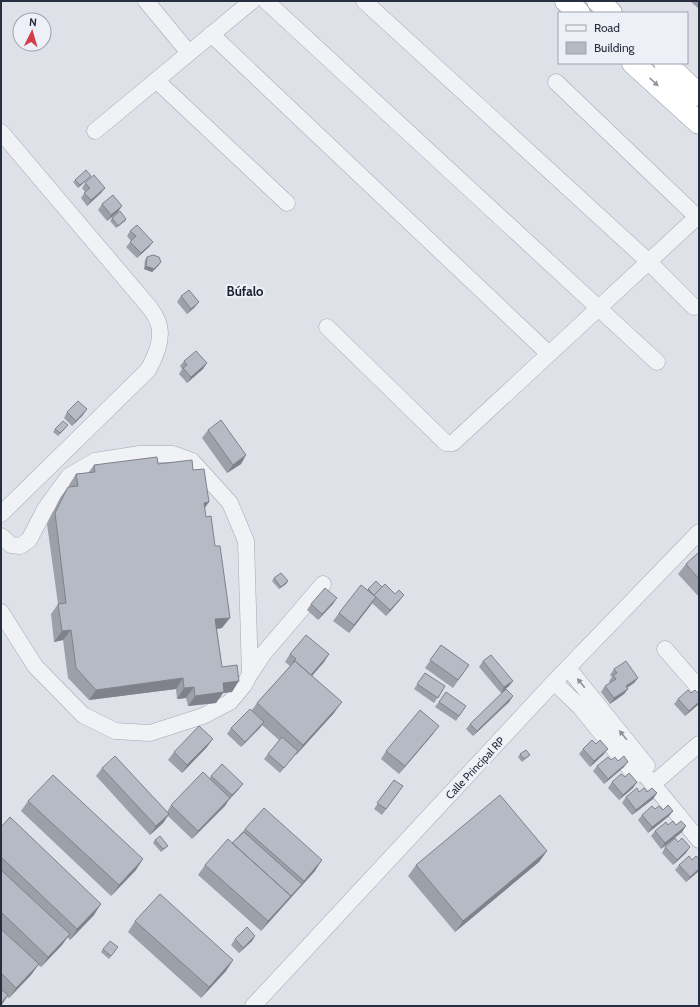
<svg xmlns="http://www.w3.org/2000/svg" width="700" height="1007" font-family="Cabin,sans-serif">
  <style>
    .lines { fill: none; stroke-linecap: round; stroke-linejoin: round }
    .minor-casing { stroke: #a3a8b2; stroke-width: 17 }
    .highway-casing { stroke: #858e9f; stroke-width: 23 }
    .minor { stroke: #f1f2f6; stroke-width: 16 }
    .highway { stroke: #fff; stroke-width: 22 }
    .wall { fill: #9ca0a9 }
    .shaded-wall { fill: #7f828a }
    .building { fill: #b5bac5; stroke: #7f828a }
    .oneway { fill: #93969f }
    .oneway2 { fill: #8c909a }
    .labels { text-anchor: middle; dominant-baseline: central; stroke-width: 4; stroke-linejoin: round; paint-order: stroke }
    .street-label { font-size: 11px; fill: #272e3f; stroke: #edf0f6 }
    .quarter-label { font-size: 13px; font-weight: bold; fill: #192030; stroke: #edf0f6 }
  </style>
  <rect width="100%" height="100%" fill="#dee1e8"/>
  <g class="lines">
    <g class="minor-casing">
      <path id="minor" d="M146,1L189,53
        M266,1L657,362
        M364,1L649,262L694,307
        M211,34L549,354
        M156,80L287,203
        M556,82L697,217
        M95,131L252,1
        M1,132L150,308C153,312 156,317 158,322C164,338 156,356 148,370L1,514
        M327,327L446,443H453L699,215
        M1,536L11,545L20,546L29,540L45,509L69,476L95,461L140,454H173L192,461L230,503L246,541L250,674
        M1,612L35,666L83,715L115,731L150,733L203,716L230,702L244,685L250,674L264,653L323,584
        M665,649L699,688
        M554,682L580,707L635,775L647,766L568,668
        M641,770L699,840
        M653,784L699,744
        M253,1006L554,682L699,532"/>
    </g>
    <g class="highway-casing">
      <path id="highway" d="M566,1L579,13
        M598,1L611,13
        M633,63L699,123
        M665,63L699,95"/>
    </g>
    <use href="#minor" class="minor"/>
    <use href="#highway" class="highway"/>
  </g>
  <path class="wall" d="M690,1H699V9Z
    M89,178L78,188L73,182L75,180Z
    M85,183L105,188L101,193L87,206L81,198L85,192L82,188Z
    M102,204L118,212L107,221L98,210Z
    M112,218L126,219L125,221L116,228L110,221Z
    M130,231L153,242L149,247L137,258L126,247L131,241L127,236Z
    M147,257L159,265L152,272L144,269L145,260Z
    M181,296L195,307L187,314L177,302Z
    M184,361L207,363L203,369L187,383L179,374L182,369L180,366Z
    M67,412L83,415L72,426L64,418Z
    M66,428L58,436L53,432L55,429Z
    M208,430L246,455L241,464L227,473L202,438Z
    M158,464L193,470L209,502L204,508L222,628L217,629L222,667L232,692L223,693L216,703L188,706L186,698L177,699L176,689L89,700L68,678L63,640L54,642L51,614L58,604L47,524L60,498L68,487H69V485L76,474L88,473L94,465Z
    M699,552V597L678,574L686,564Z
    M274,578L288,581L286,584L279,589L272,581Z
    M376,581L382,587L400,600L386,616L372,603L349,633L333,621L339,613L363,587L368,590Z
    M311,604H333L318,620L307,610Z
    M441,645L469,665L453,688L425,668Z
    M290,654H329L324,662L312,676L334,713L296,755H295L280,773L264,759L279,740L262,725L241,747L227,734L231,728L252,710L257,703L290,666L285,662Z
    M483,661L513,681L509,686L501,693L479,667Z
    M614,669L638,678L634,683L627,688L628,689L624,694L610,704L601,692L605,686L610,683L609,681L612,677L610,675Z
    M425,673L445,686L434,703L414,689Z
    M446,692L466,706L456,721L435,707Z
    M513,696L509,702L473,736L466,729L470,724Z
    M678,699L699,704L685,716L674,704Z
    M433,734L399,774L381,759L386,751Z
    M596,744L604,754L590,767L579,754L583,749Z
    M207,747L182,773L168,760L174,752Z
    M520,754L530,755L528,757L522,762L518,757Z
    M611,760L624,767L604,784L593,771L597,766Z
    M102,768L167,812L171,805L210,778L211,776L239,789L192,839L168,816L163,823L150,835L96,776Z
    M625,777L633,788L619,800L608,788L612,782Z
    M394,780L403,786L382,815L374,809Z
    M639,792L657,793L653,799L632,815L622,803L626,797Z
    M28,801L136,870L111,896L21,811Z
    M655,809L673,811L669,816L648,833L638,820L642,815Z
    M668,825L686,826L682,832L661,849L651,836L655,831Z
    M1,827L94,915L70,940L67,937L62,945L41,967L38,965L31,975L9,998L7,997L1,1006Z
    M245,829L315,871L261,931L198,875L205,865L232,843Z
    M155,840L166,848L161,852L153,843Z
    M665,847L686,853L673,865L662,853Z
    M547,851L539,862L455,932L408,876L416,865Z
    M699,859V871L686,882L675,870L679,865L692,860Z
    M135,921L233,960L226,971L201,998L128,932Z
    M255,936L252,941L239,953L231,945L235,939Z
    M103,949L116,950L109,959L101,952Z"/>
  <path class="shaded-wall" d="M91,176L89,178L78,188L80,185Z
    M105,188L101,193L87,206L91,200Z
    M122,206L118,212L107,221L111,215Z
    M126,219L125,221L116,228L118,226Z
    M153,242L149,247L137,258L141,253Z
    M161,262L159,265L152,272L144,269L146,266Z
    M199,302L195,307L187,314L191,309Z
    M207,363L203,369L187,383L191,377Z
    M87,409L83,415L72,426L76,421Z
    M246,455L241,464L227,473L233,465Z
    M209,502L201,513L204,503Z
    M288,581L286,584L279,589L281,587Z
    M404,595L400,600L386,616L390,610Z
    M376,597L371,605L349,633L354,625Z
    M337,598L333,604L318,620L322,614Z
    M230,618L222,628L208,630L215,619Z
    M71,630L63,640L54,642L62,631Z
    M329,654L324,662L305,684L310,676Z
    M183,678L176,689L89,700L96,690Z
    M638,678L634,683L622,691L626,686Z
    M239,681L232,692L223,693L216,703L188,706L195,696L223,683Z
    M513,681L509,686L501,693L504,687Z
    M194,687L186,698L177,699L184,688Z
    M628,689L624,694L610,704L614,698Z
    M513,696L509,702L473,736L477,731Z
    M342,702L334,713L296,755L303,745Z
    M699,702V704L685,716L689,711Z
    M264,722L260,728L241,747L245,742Z
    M439,726L433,734L399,774L405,766Z
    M213,739L207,747L182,773L187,765Z
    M608,749L604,754L590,767L594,761Z
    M628,762L624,767L604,784L608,779Z
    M637,782L633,788L619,800L623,795Z
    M243,784L239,789L228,801L232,795Z
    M657,793L653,799L632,815L636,810Z
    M230,798L225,806L192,839L198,831Z
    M673,811L669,816L648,833L652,827Z
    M169,814L163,823L150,835L156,826Z
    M686,826L682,832L661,849L665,843Z
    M690,847L686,853L673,865L677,860Z
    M547,851L539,862L455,932L463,921Z
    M143,859L136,870L111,896L119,885Z
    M322,860L315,871L296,892L304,881Z
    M699,869V871L686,882L690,877Z
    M302,884L296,892L261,931L268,921Z
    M101,904L94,915L70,940L77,929Z
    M70,934L62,945L41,967L48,957Z
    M255,936L252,941L239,953L243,948Z
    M233,960L226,971L201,998L209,987Z
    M39,964L31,975L9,998L16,988Z
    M8,995L1,1006V1003Z"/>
  <path class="building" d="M86,170L91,176L80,185L75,180Z
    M94,175L105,188L91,200L84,193L90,188L85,183Z
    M113,195L122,206L111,215L102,204Z
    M120,211L126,219L118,226L112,218Z
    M137,225L153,242L141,253L130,242L136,236L130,231Z
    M153,255L159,257L161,262L154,269L146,266L147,257Z
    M189,290L199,302L191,309L181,296Z
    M196,351L207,363L191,377L183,368L187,365L184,361Z
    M78,401L87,409L76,421L67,412Z
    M221,420L246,455L233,465L208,430Z
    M63,421L68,425L60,433L55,429Z
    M157,457L158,464L192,460L193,470L204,469L209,502L204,503L206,517L211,516L215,546H220L230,618L215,619L222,667L237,665L239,681L223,683L224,692L195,696L194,687L184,688L183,678L96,690L76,668L71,630L62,631L58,604L66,603L55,513L68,487L78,486L76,474L95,472L94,465Z
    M699,552V579L686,564Z
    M281,573L288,581L281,587L274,578Z
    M376,581L382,587L374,595L368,589Z
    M385,584L395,594L399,590L404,595L390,610L376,597L374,595Z
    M361,585L376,597L354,625L339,613Z
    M325,588L337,598L322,614L311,604Z
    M306,635L329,654L311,675L295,661L293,662L296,659L290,654Z
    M441,645L469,665L458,680L430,660Z
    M491,655L513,681L504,687L483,661Z
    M295,661L342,702L303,745L257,703Z
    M626,661L638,678L626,686L628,689L614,698L605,686L616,679L613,675L617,673L614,669Z
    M425,673L445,686L438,698L417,684Z
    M506,689L513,696L477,731L470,724Z
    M688,690L691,693L695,690L699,694V702L689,711L678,699Z
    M446,692L466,706L459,716L439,702Z
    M250,709L264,722L245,742L231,728Z
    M420,710L439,726L405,766L386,751Z
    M199,726L213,739L187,765L174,752Z
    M282,737L298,751L284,768L268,754Z
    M592,740L596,744L600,740L608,749L594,761L583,749Z
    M526,750L530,755L524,759L520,754Z
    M115,756L169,814L156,826L102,768Z
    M624,756L628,762L608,779L597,766L608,757L611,760L615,757L618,761Z
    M222,764L243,784L232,795L211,776Z
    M203,772L230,798L198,831L171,805Z
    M629,773L637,782L623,795L612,782L621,774L625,777Z
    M53,775L143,859L119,885L28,801Z
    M394,780L403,786L386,809L377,803Z
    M637,788L639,792L644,788L647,792L652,788L657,793L636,810L626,797Z
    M500,795L547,851L463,921L416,865Z
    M668,805L673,811L652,827L642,815L652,806L655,809L659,806L663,810Z
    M264,808L322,860L304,881L245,829Z
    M10,817L101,904L77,929L1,857V827Z
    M673,821L676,825L681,821L686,826L665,843L655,831L666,822L668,825Z
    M244,832L302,884L289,898L291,896L232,843Z
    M160,836L168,846L163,849L155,840Z
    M675,838L678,842L682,838L690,847L677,860L665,847Z
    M228,839L291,896L268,921L205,865Z
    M689,856L692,860L696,856L699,859V869L690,877L679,865Z
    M1,870L70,934L48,957L1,912Z
    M160,894L233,960L209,987L135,921Z
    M247,927L255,936L243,948L235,939Z
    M1,929L39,964L16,988L1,973Z
    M110,941L118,947L111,956L103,949Z
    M1,989L8,995L1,1003Z"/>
  <defs><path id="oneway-solid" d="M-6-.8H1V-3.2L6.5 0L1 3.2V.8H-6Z"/></defs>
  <use class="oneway" href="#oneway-solid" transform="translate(654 82) rotate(43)"/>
  <g class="oneway2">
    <use href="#oneway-solid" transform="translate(581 683) rotate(-129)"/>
    <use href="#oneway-solid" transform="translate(623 735) rotate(-129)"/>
  </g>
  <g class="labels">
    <g class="street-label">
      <text transform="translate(475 768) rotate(-47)">Calle Principal RP</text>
    </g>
    <g class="quarter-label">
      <text x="245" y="291">Búfalo</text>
    </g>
  </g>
  <rect width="700" height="1007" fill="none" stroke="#272e3f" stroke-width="4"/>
  <rect x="558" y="12" width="130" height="52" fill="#edf0f6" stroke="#9ea2ad"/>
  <rect x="566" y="25" width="20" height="6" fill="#f1f2f6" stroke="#9ea2ad"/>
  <text x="594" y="32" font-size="12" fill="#272e3f">Road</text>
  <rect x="566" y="42" width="20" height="12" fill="#b5bac5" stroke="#9ea2ad"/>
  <text x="594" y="52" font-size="12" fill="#272e3f">Building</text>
  <g transform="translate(32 32) rotate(5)"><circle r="19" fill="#edf0f6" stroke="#9ea2ad"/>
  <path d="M0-3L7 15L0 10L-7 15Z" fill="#d23e4c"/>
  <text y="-6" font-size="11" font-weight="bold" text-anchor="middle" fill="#272e3f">N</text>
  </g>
</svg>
